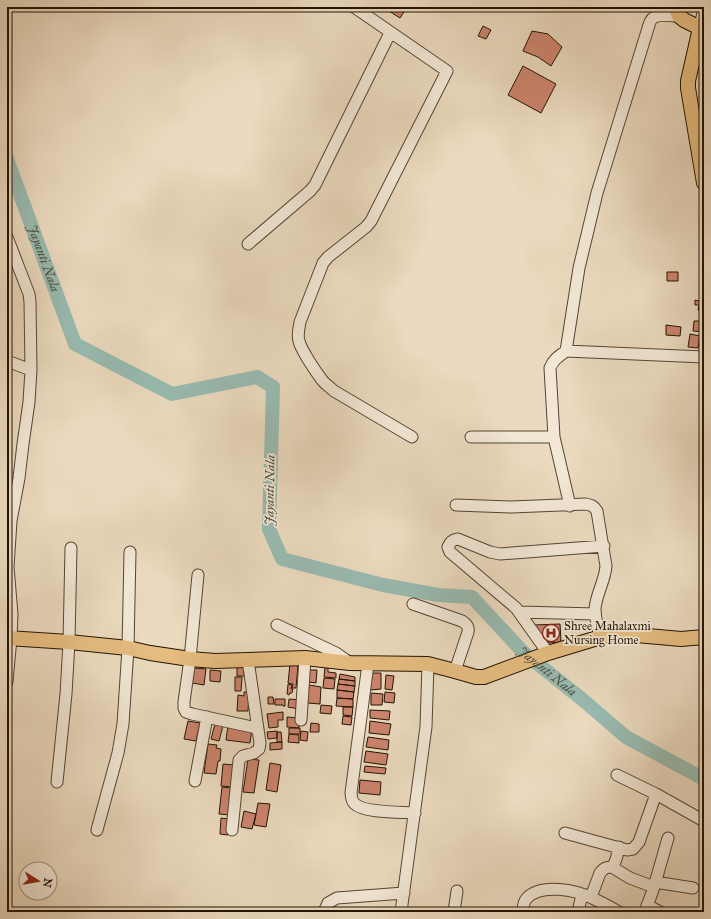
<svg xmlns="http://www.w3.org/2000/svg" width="711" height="919" font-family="'IM FELL Great Primer',serif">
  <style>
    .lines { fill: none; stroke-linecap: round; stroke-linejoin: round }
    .river { stroke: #98bbb1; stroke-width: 14 }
    .building { fill: #cc846d; stroke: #221304 }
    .minor-casing { stroke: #544533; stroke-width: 13 }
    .major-casing { stroke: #221304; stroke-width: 16 }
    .minor { stroke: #f2e7d5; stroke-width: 11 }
    .major { stroke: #e6bd80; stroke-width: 14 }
    .labels { text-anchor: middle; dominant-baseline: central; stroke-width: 3.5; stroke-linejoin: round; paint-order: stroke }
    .poi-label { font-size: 12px; fill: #221304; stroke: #f2e7d5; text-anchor: start }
    .water-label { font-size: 13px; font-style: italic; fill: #4b4e41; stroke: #f2e7d5 }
  </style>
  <rect width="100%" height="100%" fill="#ebdabf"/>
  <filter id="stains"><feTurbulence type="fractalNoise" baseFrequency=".005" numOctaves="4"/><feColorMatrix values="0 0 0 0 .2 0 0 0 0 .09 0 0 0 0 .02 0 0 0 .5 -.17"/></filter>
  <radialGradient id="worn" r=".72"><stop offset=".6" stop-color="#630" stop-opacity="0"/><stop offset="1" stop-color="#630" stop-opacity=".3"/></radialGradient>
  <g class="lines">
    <path class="river" id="s1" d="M7,159L75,344L172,394L257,377L273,387L269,529L282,559L383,585L438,595L472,597L523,652L583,700L626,737L704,779"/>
  </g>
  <path class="building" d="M392,7H407L400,18L389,11Z
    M483,26L491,30L486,39L478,36Z
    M532,31L548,34L562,47L551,66L538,57L523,51Z
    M523,66L556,84L541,113L508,95Z
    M667,272H678V281H667Z
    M695,300L704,302V311L698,310L699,305H695Z
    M694,321H704V332L693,331Z
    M666,325L681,327L680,336L666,335Z
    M690,334L700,336L698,348L688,347Z
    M560,624L561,642L548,643L547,638L538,639L533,625Z
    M290,664L298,665L296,688H292L293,684L288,683Z
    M237,667H244V676H237Z
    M325,667H328V672L336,673V678L324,677Z
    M194,668L206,669L204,685L192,683Z
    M210,670L221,671L220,682L210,681Z
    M309,670H317L316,683L308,682Z
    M370,673H381V689L370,690Z
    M340,674L355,677V681L339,679Z
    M386,675L394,676L392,690L385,689Z
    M235,677H242L241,691H235Z
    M324,678L335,679L334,689L323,688Z
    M339,679L355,681V686L338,684Z
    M288,684L292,685L291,689H293L292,693H290L289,695L287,694Z
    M338,684L355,686L354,692L337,690Z
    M309,685L321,687L320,704L307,703Z
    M337,690L354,692L353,699L337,698Z
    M244,692H249L248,711H237L238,695L244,696Z
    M385,692L395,693L394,703L384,702Z
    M371,693L383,694L382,705H371Z
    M268,697H273L274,704H268Z
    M337,698L353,699V707L336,706Z
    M275,699H285V706H283V705H275Z
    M289,699L300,700L299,709L288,707Z
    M321,705L332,706L331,714L320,713Z
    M343,707H353L352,716L343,715Z
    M370,710L390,711L389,720L370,718Z
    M283,712V720H278V727L269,728L267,714Z
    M343,716L352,717L351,725L342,724Z
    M287,717L299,718V728L287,727Z
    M216,720L224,722L219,741L211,739Z
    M188,721L200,723L196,741L184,739Z
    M370,721L391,724L389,735L369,733Z
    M311,723L319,724V732H310Z
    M228,725L252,729L250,743L226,740Z
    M289,728H300V734H289Z
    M277,731V738L268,739L267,732Z
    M301,731L308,732L307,741L300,740Z
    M277,732H281L282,742H277Z
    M289,734L299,735V743L288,742Z
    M368,737L389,740L388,750L366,747Z
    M282,742V749L270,750V743Z
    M208,744L217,745L216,748L221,749L220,761H218L216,774L204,773Z
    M366,751L388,754L386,765L364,762Z
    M248,759L259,760L254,793L243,792Z
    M270,763L281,765L277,792L266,790Z
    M223,764L234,765L232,787L221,786Z
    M365,766L386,768L385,774L364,772Z
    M360,780L381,782L380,795L359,793Z
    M222,787L231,788L229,799L232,800L230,815L219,814Z
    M258,803L270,804L266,827L254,825Z
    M244,811L256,814L252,829L241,827Z
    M221,818L228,819L229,823L228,835L220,834Z"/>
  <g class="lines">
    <g class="minor-casing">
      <path id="minor" d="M354,7L447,71L371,221L366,227L328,257L323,263L300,322C299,328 297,335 299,341C301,350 316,372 322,380C325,384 330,387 334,391L412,437
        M704,7L700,28L704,30
        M7,237L29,294L30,302L31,370
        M248,244L310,191L315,185L390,33
        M566,351L579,268L597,193L649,25C650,22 651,18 655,17C660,14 673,16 679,16
        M7,361L31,370L29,402L23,444L19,478L11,521L8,567L12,614L11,638L7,682
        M471,437H554
        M456,505L511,507L586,504C591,505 594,506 597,511L606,566C605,581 596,594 595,609C595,618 598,628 600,637
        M570,506L554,437L550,368C553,360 559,356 566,351L704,357
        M198,575L190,659L184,702V708L186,712L192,714L257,728
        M413,604L462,621C467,624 469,627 468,632L455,671
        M520,612L595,614
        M277,625L336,653L350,663
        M548,653L516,608L450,552L448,547C450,542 452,540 458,539L490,552L500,554L604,546
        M368,664L351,793C352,798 351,801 355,804C364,813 401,812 415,813
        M301,720L305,658
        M617,775L656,794L704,821
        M195,781L207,717
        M57,782L66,694L69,642L71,548
        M97,830L118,753L123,724L128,648L130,552
        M232,830L239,760L243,756L254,753L259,749L260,743L248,660
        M565,833L627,850L633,849L639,842L656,794
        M612,867L630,878L654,887
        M655,882L693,888
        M591,897L600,873C604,868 606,867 612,867C617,861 617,855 619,847
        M647,905L660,912
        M324,912L328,903L337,898L404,893
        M401,912L412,830L426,727L428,664
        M454,912L457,891
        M523,912C523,907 524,901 527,898C541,883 576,890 592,898C601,902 610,907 619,912
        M578,912L582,894
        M645,912L654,887L668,838"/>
    </g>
    <g class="major-casing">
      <path id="major" d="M675,7L679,16L684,20L700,28L688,81V88L704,183
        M7,638L69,642L128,648L150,653L190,659L215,661L305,658L350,663L428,664L455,671L476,677H484L548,653L614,633L681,639L704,637"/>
    </g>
    <use href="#minor" class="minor"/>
    <use href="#major" class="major"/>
  </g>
  <defs>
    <g id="hospital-ring" transform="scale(0.9)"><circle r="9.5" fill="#f2e7d5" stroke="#8f2418" stroke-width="1.5"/><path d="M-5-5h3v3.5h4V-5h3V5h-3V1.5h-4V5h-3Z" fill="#8f2418"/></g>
  </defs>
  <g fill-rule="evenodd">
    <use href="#hospital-ring" x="551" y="633"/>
  </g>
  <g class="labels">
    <g class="poi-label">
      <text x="564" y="626">Shree Mahalaxmi<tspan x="564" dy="14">Nursing Home</tspan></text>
    </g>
    <g class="water-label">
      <text stroke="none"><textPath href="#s1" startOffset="106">Jayanti Nala</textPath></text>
      <text transform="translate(270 490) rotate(-89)">Jayanti Nala</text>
      <text stroke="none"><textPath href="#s1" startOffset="887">Jayanti Nala</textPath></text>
    </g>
  </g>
  <rect width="711" height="919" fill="none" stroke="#ebdabf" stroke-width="24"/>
  <rect x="8" y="8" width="695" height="903" fill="none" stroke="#221304" stroke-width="2"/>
  <rect x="12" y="12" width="687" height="895" fill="none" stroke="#221304"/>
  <g transform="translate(38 881) rotate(101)"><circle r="19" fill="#f2e7d5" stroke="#9f9281"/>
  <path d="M0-3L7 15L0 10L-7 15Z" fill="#8f2418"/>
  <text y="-6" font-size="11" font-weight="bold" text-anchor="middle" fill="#221304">N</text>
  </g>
  <rect width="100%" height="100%" filter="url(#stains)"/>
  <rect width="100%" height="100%" fill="url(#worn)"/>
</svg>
